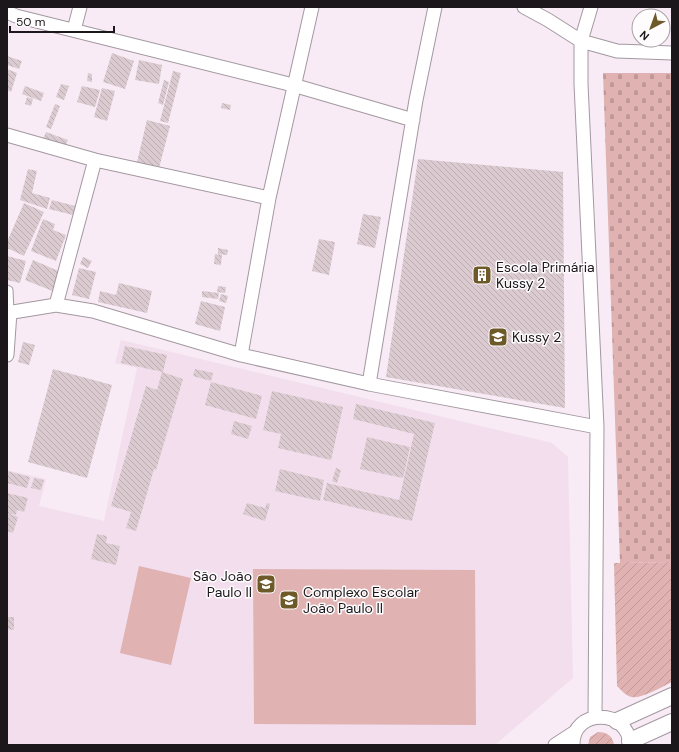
<svg xmlns="http://www.w3.org/2000/svg" width="679" height="752" font-family="'DM Sans',sans-serif">
  <style>
    .built { fill: #f2deed }
    .cemetery { fill: url(#cemetery-stones) }
    .park { fill: #e0b2b2 }
    .garden { fill: url(#garden-furrows) }
    .building { fill: url(#building-back-hatch) }
    .lines { fill: none; stroke-linecap: round; stroke-linejoin: round }
    .service-casing { stroke: #a398a0; stroke-width: 9 }
    .minor-casing { stroke: #a398a0; stroke-width: 15 }
    .tertiary-casing { stroke: #a398a0; stroke-width: 18 }
    .service { stroke: #fff; stroke-width: 7 }
    .minor { stroke: #fff; stroke-width: 13 }
    .tertiary { stroke: #fff; stroke-width: 16 }
    .labels { text-anchor: middle; dominant-baseline: central; stroke-width: 3; stroke-linejoin: round; paint-order: stroke }
    .poi-label { font-size: 14px; fill: #1b171a; stroke: #fffcfe; text-anchor: start }
  </style>
  <defs>
    <pattern id="cemetery-stones" width="16" height="16" patternUnits="userSpaceOnUse"><rect width="16" height="16" fill="#e0b2b2"/><path d="M2 7V4a2 2 0 0 1 4 0v3zM10 15v-3a2 2 0 0 1 4 0v3z" fill="#c09898"/></pattern>
    <pattern id="garden-furrows" width="10" height="10" patternUnits="userSpaceOnUse"><rect width="10" height="10" fill="#e0b2b2"/><path d="M-1 1l2-2M0 10L10 0M9 11l2-2" fill="none" stroke="#c09898"/></pattern>
    <pattern id="building-back-hatch" width="6" height="6" patternUnits="userSpaceOnUse"><rect width="6" height="6" fill="#dbcbd0"/><path d="M-1 5l2 2M0 0l6 6M5-1l2 2" fill="none" stroke="#bbaeb2"/></pattern>
  </defs>
  <rect width="100%" height="100%" fill="#f8ebf5"/>
  <path class="built" d="M121,340L552,443L568,457L573,678L495,745H7V470L46,479L39,506L104,521L137,368L115,363Z"/>
  <path class="cemetery" d="M603,73H672V562L620,563Z"/>
  <path class="park" d="M139,566L191,578L171,665L120,653Z
    M253,569L475,570L476,725L254,724Z"/>
  <path class="garden" d="M672,562V682C663,686 642,699 632,697C626,696 621,690 617,686L614,563Z
    M598,732C607,732 613,736 614,745H588L590,737Z"/>
  <path class="building" d="M112,53L134,61L125,89L103,82Z
    M7,56L22,61L19,69L7,65Z
    M139,60L162,65L159,84L135,80Z
    M7,69L17,73L11,92L7,90Z
    M173,71L181,73L168,123L160,121Z
    M88,73L92,74V82L87,81Z
    M164,80L169,82L163,105L158,103Z
    M61,84L69,86L64,100L56,97Z
    M25,86L44,93L41,101L22,94Z
    M82,86L100,90L95,107L77,102Z
    M102,88L115,91L107,121L94,117Z
    M27,97L33,99L31,106L25,104Z
    M222,103L231,105L230,110L221,108Z
    M55,104L60,106L51,129L46,127Z
    M147,120L170,126L159,168L137,162Z
    M46,132L68,140L65,147L43,139Z
    M418,159L563,172L565,408L386,377Z
    M28,169L37,171L32,193L50,198L47,209L20,200Z
    M52,200L79,207L77,216L49,209Z
    M24,203L44,212L24,256L7,248V242Z
    M363,214L381,217L375,248L357,244Z
    M43,219L55,224L53,230L66,235L56,261L31,251Z
    M319,239L335,242L329,275L312,271Z
    M218,248L228,250L227,255L218,254Z
    M215,254L222,255L221,265L214,264Z
    M7,256L26,261L20,283L7,280Z
    M83,257L92,261L88,268L80,264Z
    M33,260L63,273L55,292L25,280Z
    M79,268L96,272L89,299L72,295Z
    M119,283L152,291L147,313L98,302L100,291L116,295Z
    M218,286L226,287L225,293L217,292Z
    M202,291L219,293L218,299L202,297Z
    M221,294L228,296L226,303L219,301Z
    M201,301L225,307L220,331L195,324Z
    M23,342L35,345L29,365L18,362Z
    M125,346L167,355L163,372L121,363Z
    M53,369L112,385L87,478L28,462Z
    M195,369L213,373L211,381L193,376Z
    M162,372L183,379L156,470L154,469L136,531L126,528L131,512L111,506L146,386L157,390Z
    M211,382L262,396L256,419L205,405Z
    M272,391L343,407L331,460L278,448L281,434L263,430Z
    M356,404L435,423L412,521L323,500L327,483L399,500L414,434L353,419Z
    M234,421L252,426L248,439L231,434Z
    M367,437L410,447L403,478L360,469Z
    M336,468L341,470L337,483L332,481Z
    M280,469L324,480L320,501L275,491Z
    M7,471L30,477L27,488L7,483Z
    M34,478L44,480L41,490L31,488Z
    M7,493L28,498L24,512L17,510L16,515L7,513Z
    M247,503L265,508L267,503L270,504L265,521L243,514Z
    M7,513L18,517L13,533L7,531Z
    M97,534L107,536L106,543L120,546L116,565L91,559Z
    M7,617H14V630L7,629Z"/>
  <g class="lines">
    <g class="service-casing">
      <path id="service" d="M7,289L9,290L10,312"/>
    </g>
    <g class="minor-casing">
      <path id="minor" d="M524,7L548,20L581,41L617,51L672,53
        M591,7L581,41V84L597,427L595,717
        M7,12L16,16L293,85L413,120
        M74,30L80,7
        M7,135L95,160L269,198
        M56,305L95,160
        M7,313L56,305L93,311L241,355L369,384L597,427
        M7,355L10,312
        M241,355L269,198L312,7
        M369,384L416,100L435,7
        M555,745L575,732
        M573,745C572,708 629,708 630,745"/>
    </g>
    <g class="tertiary-casing">
      <path id="tertiary" d="M617,721L672,696
        M630,741L672,722"/>
    </g>
    <use href="#service" class="service"/>
    <use href="#minor" class="minor"/>
    <use href="#tertiary" class="tertiary"/>
  </g>
  <defs>
    <g id="building-square" transform="scale(1)"><rect x="-9" y="-9" width="18" height="18" rx="4" fill="#6e5928" stroke="#fffcfe"/><path d="M-4-6H4V6H1V3H-1V6H-4ZM-2.5-4.3h1.7v1.8h-1.7ZM.8-4.3h1.7v1.8H.8ZM-2.5-1h1.7V.8h-1.7ZM.8-1h1.7V.8H.8Z" fill="#fff"/></g>
    <g id="school-square" transform="scale(1)"><rect x="-9" y="-9" width="18" height="18" rx="4" fill="#6e5928" stroke="#fffcfe"/><path d="M0-5L7-2L0 1L-7-2ZM-4 1L0 2.5L4 1V4Q0 6-4 4Z" fill="#fff"/></g>
  </defs>
  <g fill-rule="evenodd">
    <use href="#building-square" x="482" y="275"/>
    <use href="#school-square" x="498" y="337"/>
    <use href="#school-square" x="266" y="584"/>
    <use href="#school-square" x="289" y="600"/>
  </g>
  <g class="labels">
    <g class="poi-label">
      <text x="496" y="267">Escola Primária<tspan x="496" dy="16">Kussy 2</tspan></text>
      <text x="512" y="337">Kussy 2</text>
      <text x="252" y="576" text-anchor="end">São João<tspan x="252" dy="16">Paulo II</tspan></text>
      <text x="303" y="592">Complexo Escolar<tspan x="303" dy="16">João Paulo II</tspan></text>
    </g>
  </g>
  <rect width="679" height="752" fill="none" stroke="#1b171a" stroke-width="16"/>
  <g transform="translate(651 28) rotate(221)"><circle r="19" fill="#fffcfe" stroke="#a4a0a3"/>
  <path d="M0-3L7 15L0 10L-7 15Z" fill="#6e5928"/>
  <text y="-6" font-size="11" font-weight="bold" text-anchor="middle" fill="#1b171a">N</text>
  </g>
  <path d="M10 26v6h104v-6" fill="none" stroke="#1b171a" stroke-width="2"/>
  <text x="16" y="26" font-size="12" fill="#1b171a" stroke="#fffcfe" stroke-width="3" paint-order="stroke">50 m</text>
</svg>
